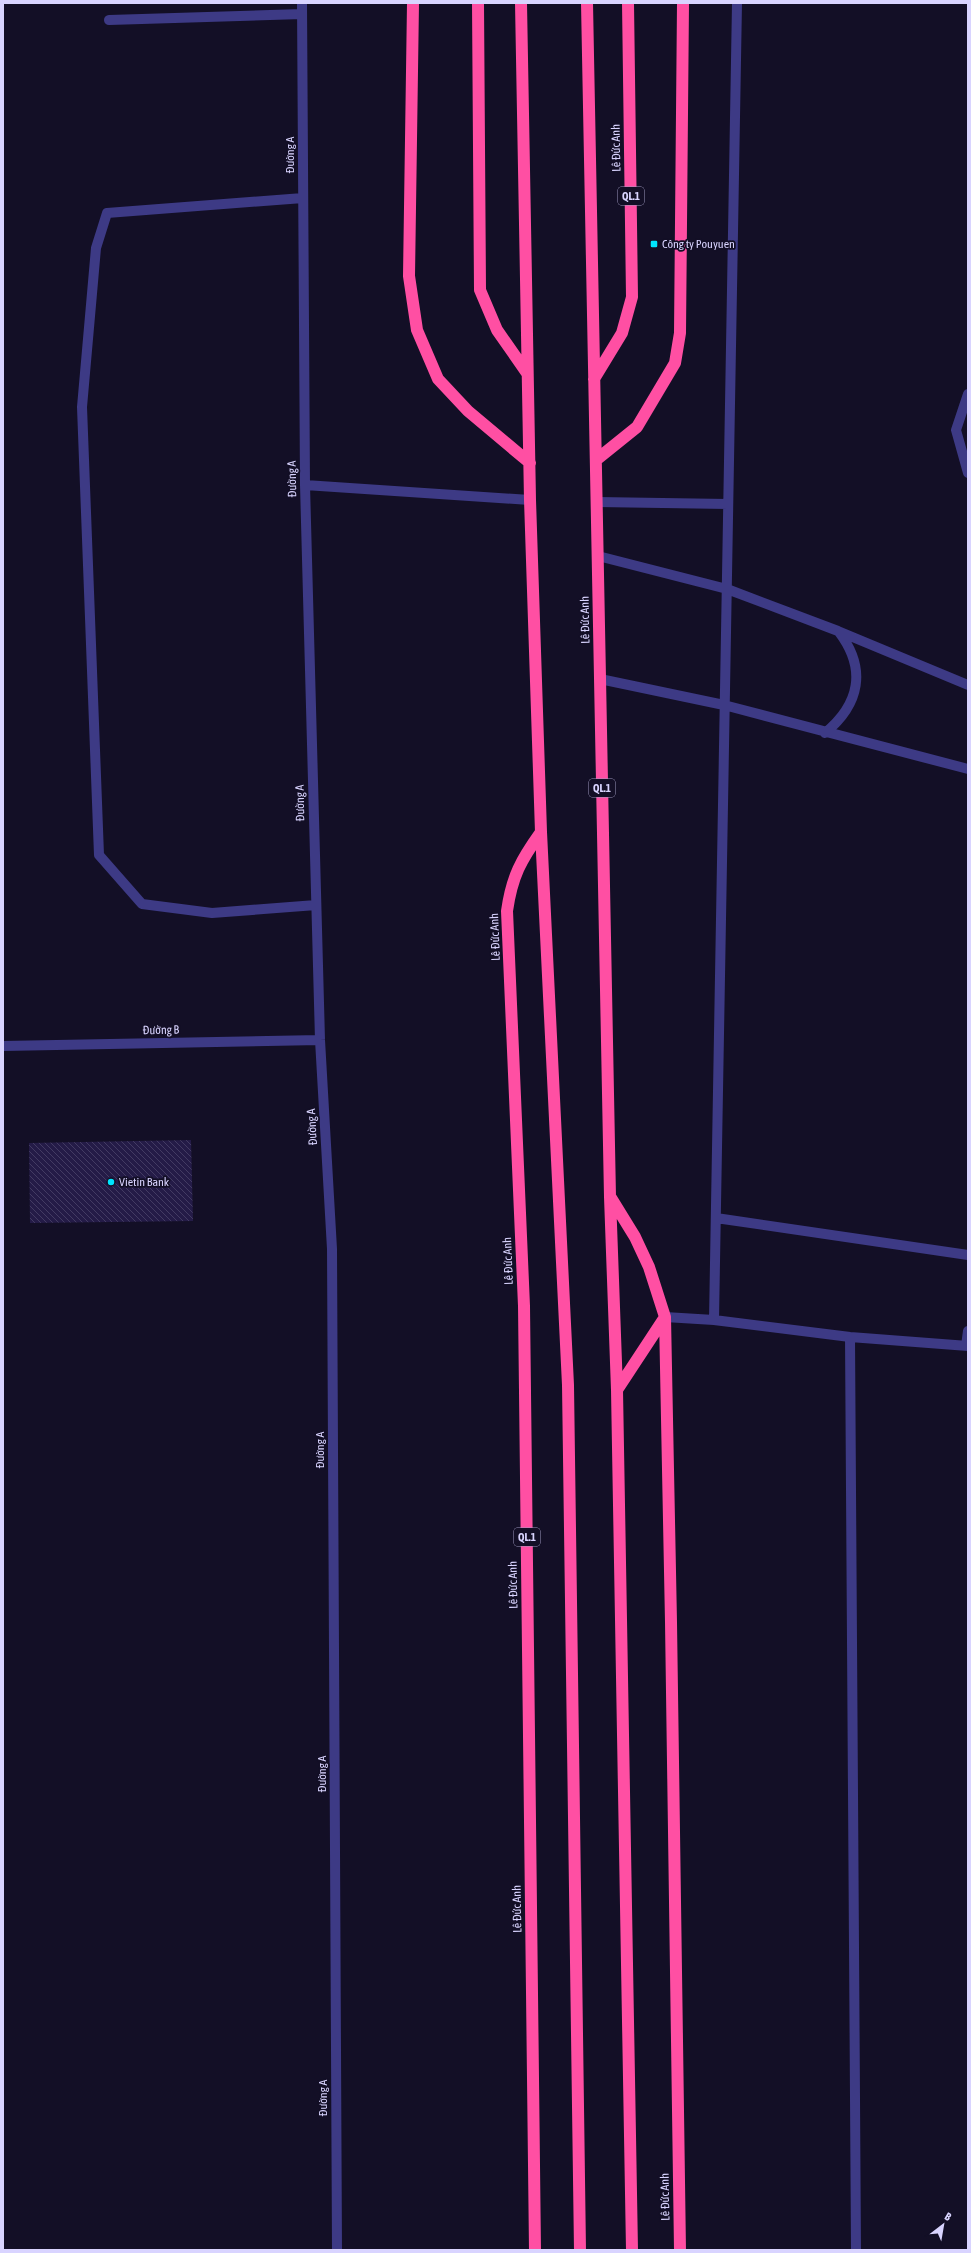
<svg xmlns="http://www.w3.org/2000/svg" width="971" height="2253" font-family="'Asap Condensed',sans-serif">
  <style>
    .building { fill: url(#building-back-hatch) }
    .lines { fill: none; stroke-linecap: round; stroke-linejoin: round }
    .minor { stroke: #3d3a85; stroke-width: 10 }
    .highway { stroke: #ff4fa3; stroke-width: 12 }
    .poi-dot { fill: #00e5ff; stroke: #130f26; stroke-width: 1.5 }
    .labels { text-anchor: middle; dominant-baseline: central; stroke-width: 3.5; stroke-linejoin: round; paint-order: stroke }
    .shield { fill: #130f26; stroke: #9e99be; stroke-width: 1 }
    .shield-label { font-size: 11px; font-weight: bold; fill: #d9d4ff }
    .street-label { font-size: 12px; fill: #d9d4ff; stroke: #130f26 }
    .poi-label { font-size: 12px; fill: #d9d4ff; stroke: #130f26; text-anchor: start }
  </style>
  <defs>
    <pattern id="building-back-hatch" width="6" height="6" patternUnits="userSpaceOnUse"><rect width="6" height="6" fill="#241b47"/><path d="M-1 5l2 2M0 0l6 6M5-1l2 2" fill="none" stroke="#433b63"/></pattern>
  </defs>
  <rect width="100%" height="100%" fill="#130f26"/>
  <path class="building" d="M191,1140L193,1221L30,1223L29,1143Z"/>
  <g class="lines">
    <path class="minor" d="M302,3L305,485L320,1040L332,1249L337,2250
      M109,20L302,14
      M303,198L107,213L96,248L82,407L99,855L142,904L212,913L316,905
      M968,394L956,430L968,473
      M305,485L530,500
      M597,502L728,504
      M598,556L727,589L838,631L968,685
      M600,679L724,705L968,769
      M825,733C860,704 867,669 839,632
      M3,1046L320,1040
      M716,1218L968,1255
      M665,1317L714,1320L850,1337L968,1346
      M714,1320L737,3
      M850,1337L856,2250
      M966,1346L968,1331"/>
    <path class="highway" d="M413,3L409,276L417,330L438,379L468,411L530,463
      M478,3L480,290L497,330L527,373
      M521,3L530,500L541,832L568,1385L580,2250
      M587,3L610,1197L617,1390L632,2250
      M594,379L622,333L632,297L628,3
      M596,460L637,427L675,363L680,333L683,3
      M611,1198L635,1237L649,1267L665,1317L671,1622L680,2250
      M617,1390L665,1317
      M535,2250L524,1306L507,911C512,876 521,860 541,832"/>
  </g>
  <g class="poi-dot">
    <rect x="650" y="240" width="8" height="8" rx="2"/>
    <circle cx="111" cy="1182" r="4"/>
  </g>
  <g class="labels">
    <g class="shield">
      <rect x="618" y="187" width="26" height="18" rx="3"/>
      <rect x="589" y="779" width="26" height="18" rx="3"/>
      <rect x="514" y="1528" width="26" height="18" rx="3"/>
    </g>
    <g class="shield-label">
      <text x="631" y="196">QL.1</text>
      <text x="602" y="788">QL.1</text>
      <text x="527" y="1537">QL.1</text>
    </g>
    <g class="street-label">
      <text transform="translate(616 148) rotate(-91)">Lê Đức Anh</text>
      <text transform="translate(290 155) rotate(-90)">Đường A</text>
      <text transform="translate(292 479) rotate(-91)">Đường A</text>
      <text transform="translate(585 620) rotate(-91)">Lê Đức Anh</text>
      <text transform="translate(300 803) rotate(-91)">Đường A</text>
      <text transform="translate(495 937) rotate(-92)">Lê Đức Anh</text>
      <text transform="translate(161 1030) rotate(-1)">Đường B</text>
      <text transform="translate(312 1127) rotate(-93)">Đường A</text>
      <text transform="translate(508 1261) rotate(-92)">Lê Đức Anh</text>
      <text transform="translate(320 1450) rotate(-90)">Đường A</text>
      <text transform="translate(513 1585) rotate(-91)">Lê Đức Anh</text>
      <text transform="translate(322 1774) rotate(-90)">Đường A</text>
      <text transform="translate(517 1909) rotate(-91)">Lê Đức Anh</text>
      <text transform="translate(323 2098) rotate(-90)">Đường A</text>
      <text transform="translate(665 2197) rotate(-91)">Lê Đức Anh</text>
    </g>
    <g class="poi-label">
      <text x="662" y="244">Công ty Pouyuen</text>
      <text x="119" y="1182">Vietin Bank</text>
    </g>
  </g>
  <rect width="971" height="2253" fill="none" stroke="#d9d4ff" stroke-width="8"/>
  <g transform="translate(943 2225) rotate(31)" stroke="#130f26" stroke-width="3" paint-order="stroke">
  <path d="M0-3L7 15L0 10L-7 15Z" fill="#d9d4ff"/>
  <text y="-6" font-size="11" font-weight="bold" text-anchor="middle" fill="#d9d4ff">B</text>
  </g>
</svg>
